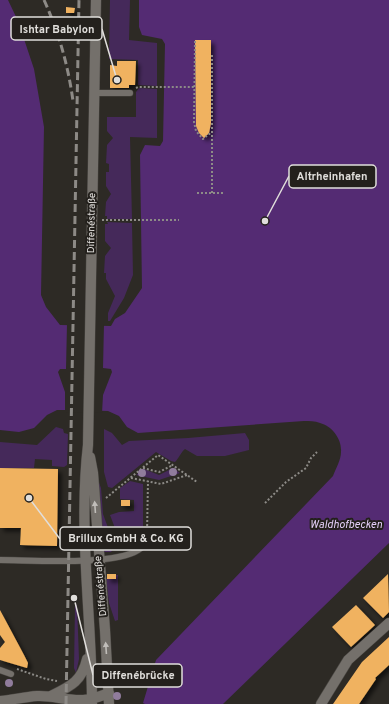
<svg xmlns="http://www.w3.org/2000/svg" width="389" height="704" font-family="Overpass,sans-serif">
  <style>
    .green { fill: #45295a }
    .water { fill: #542b73 }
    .pier { fill: #2d2a25 }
    .building { fill: #f0b260; filter: url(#shadow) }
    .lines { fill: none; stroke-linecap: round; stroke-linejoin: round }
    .lane-casing { stroke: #4a4743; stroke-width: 7 }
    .street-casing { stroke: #4a4743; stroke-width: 11 }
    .secondary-casing { stroke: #4a4743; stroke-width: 11 }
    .path { stroke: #8d8b87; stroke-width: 2; stroke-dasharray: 2 2; stroke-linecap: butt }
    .lane { stroke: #74706b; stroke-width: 6 }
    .street { stroke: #74706b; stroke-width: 10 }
    .secondary { stroke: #74706b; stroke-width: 10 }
    .rail { stroke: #8d8a86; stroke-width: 3; stroke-dasharray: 8 4; stroke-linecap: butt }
    .tree { fill: #907c9c }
    .oneway { fill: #c0bdb9 }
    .labels { text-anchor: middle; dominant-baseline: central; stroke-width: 4; stroke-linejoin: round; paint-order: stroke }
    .street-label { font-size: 10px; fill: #e0dedb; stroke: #23201c }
    .water-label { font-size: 11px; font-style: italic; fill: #e3cef7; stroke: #23201c }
    .leader { fill: none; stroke: #e0dedb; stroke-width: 1.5 }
    .callout-dot { fill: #e0dedb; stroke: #23201c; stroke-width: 1.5 }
    .callout { fill: #23201c; stroke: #e0dedb; stroke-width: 1.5 }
    .callout-label { font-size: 11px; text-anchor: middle; font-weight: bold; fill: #e0dedb }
  </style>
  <defs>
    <filter id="shadow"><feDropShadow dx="3.5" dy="3.5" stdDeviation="2" flood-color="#0009"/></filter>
  </defs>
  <rect width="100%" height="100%" fill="#2d2a25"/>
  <path class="green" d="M110,0H130L129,40L157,43V86L138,85V60L109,59Z
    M139,88L157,89V138L130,137L132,219H107V216H105L106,202L111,194L106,186V172H109V164L106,163L107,145L113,138L107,131V117H136V92Z
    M107,222L132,223L133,275L124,298L110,321H108V313L115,296L106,279V273H104L105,256L111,248L105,241V224H108Z
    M56,427L63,429L64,433L68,434L67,465L64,467L52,466V460L35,459L34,468H0V442L37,445Z
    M104,429L112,433L122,445L129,441L188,438L245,433L249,440V450L225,456H197L185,449C181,452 179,458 175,462L171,461L156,452L112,488L108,487L104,472Z
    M173,468L180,473L159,480L136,475L144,469L159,475Z
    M98,480L101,488L103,514L114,544L113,549L111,552H104Z
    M130,481L143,484V528L132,546L121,544L110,515L119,512L134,511V500L120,499V488Z
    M116,575H118V620L115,621L109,603L106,579H116Z
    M75,605H77L79,659L76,673L74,668Z"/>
  <path class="water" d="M0,0H8L18,21L34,69L44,127L41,295L46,307L60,325L111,326L115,319L125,313L142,288L140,155L145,145L160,146L163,141L165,44L162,39L142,35L139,27V0H389V543L223,704H145L143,703L156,660L333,476C336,468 341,460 341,452C342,439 332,426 320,423C315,421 309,421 304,421L138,433L127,427L119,416L108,411L77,410H57L47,415L34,428L19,432L0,430Z"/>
  <path class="pier" d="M67,324H104L103,368L111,369L112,372L103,395L102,413L65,412V392L58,372L60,369H66Z"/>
  <path class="building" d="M66,7L75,8L74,13H66Z
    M195,40H211V123L209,133L204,138L199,133L196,126Z
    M117,61H136L135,85H129V88H110V65L117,66Z
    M0,468L58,469L57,546L20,545L21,528H0Z
    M121,500H130V506H121Z
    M107,574H116V579H107Z
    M388,574L389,612L383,618L363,598Z
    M356,605L375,625L351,647L332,627Z
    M0,610L24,655L28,663L27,668L0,660V648L5,642L0,635Z
    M389,637V665L375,678L376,679L359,704H333L362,662Z"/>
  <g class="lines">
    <g class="lane-casing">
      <path id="lane" d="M94,93H130
        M0,560C31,560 114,566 138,550C142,548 145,544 147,542
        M0,670L11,674"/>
    </g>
    <g class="street-casing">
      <path id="street" d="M321,704L348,660L389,623"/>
    </g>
    <g class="secondary-casing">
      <path id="secondary" d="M90,457L93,473L105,630L109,704
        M51,696C71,686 82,681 87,659
        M0,701C12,700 24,697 37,696C52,695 67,701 83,700C92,700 101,696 109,693
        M92,704C92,617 78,532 88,445L96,0"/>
    </g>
    <path class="path" d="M195,41L194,122L196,131L203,139L209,134H212
      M136,88L138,87H194
      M197,193H224
      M212,193V55
      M102,220H179
      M143,468L159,472L173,465
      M131,478L161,484L187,475
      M106,498L158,455L197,482
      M265,503L286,482L306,468L311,458L317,452
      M147,534L148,481
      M17,669L46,679L57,681"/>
    <use href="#lane" class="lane"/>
    <use href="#street" class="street"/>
    <use href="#secondary" class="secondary"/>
    <path class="rail" d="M44,0C59,33 68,65 73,101
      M66,704L79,0"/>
  </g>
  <g class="tree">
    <circle cx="173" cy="472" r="4"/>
    <circle cx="142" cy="473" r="4"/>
    <circle cx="9" cy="683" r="4"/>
    <circle cx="117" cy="696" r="4"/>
  </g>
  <defs><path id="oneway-solid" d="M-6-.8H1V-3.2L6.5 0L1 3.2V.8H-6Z"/></defs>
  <g class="oneway">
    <use href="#oneway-solid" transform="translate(95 507) rotate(-94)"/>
    <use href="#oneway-solid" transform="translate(106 648) rotate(-94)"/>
  </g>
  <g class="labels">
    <g class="street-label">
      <text transform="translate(92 223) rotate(-89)">Diffenéstraße</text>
      <text transform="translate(101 586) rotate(-95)">Diffenéstraße</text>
    </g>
    <g class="water-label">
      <text x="346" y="525">Waldhofbecken</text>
    </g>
  </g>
  <path class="leader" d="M117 80L102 29M265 221L289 176M29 498L60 539M74 598L93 675"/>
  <g class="callout-dot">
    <circle cx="117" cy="80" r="4"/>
    <circle cx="265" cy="221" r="4"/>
    <circle cx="29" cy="498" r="4"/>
    <circle cx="74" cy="598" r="4"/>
  </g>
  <g class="callout">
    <rect x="11" y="17" width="91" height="23" rx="4"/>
    <rect x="289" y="165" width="87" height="23" rx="4"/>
    <rect x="60" y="527" width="131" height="23" rx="4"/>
    <rect x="93" y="664" width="89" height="23" rx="4"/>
  </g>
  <g class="callout-label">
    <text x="57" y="33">Ishtar Babylon</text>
    <text x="332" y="180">Altrheinhafen</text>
    <text x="126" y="542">Brillux GmbH &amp; Co. KG</text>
    <text x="138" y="679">Diffenébrücke</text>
  </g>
</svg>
